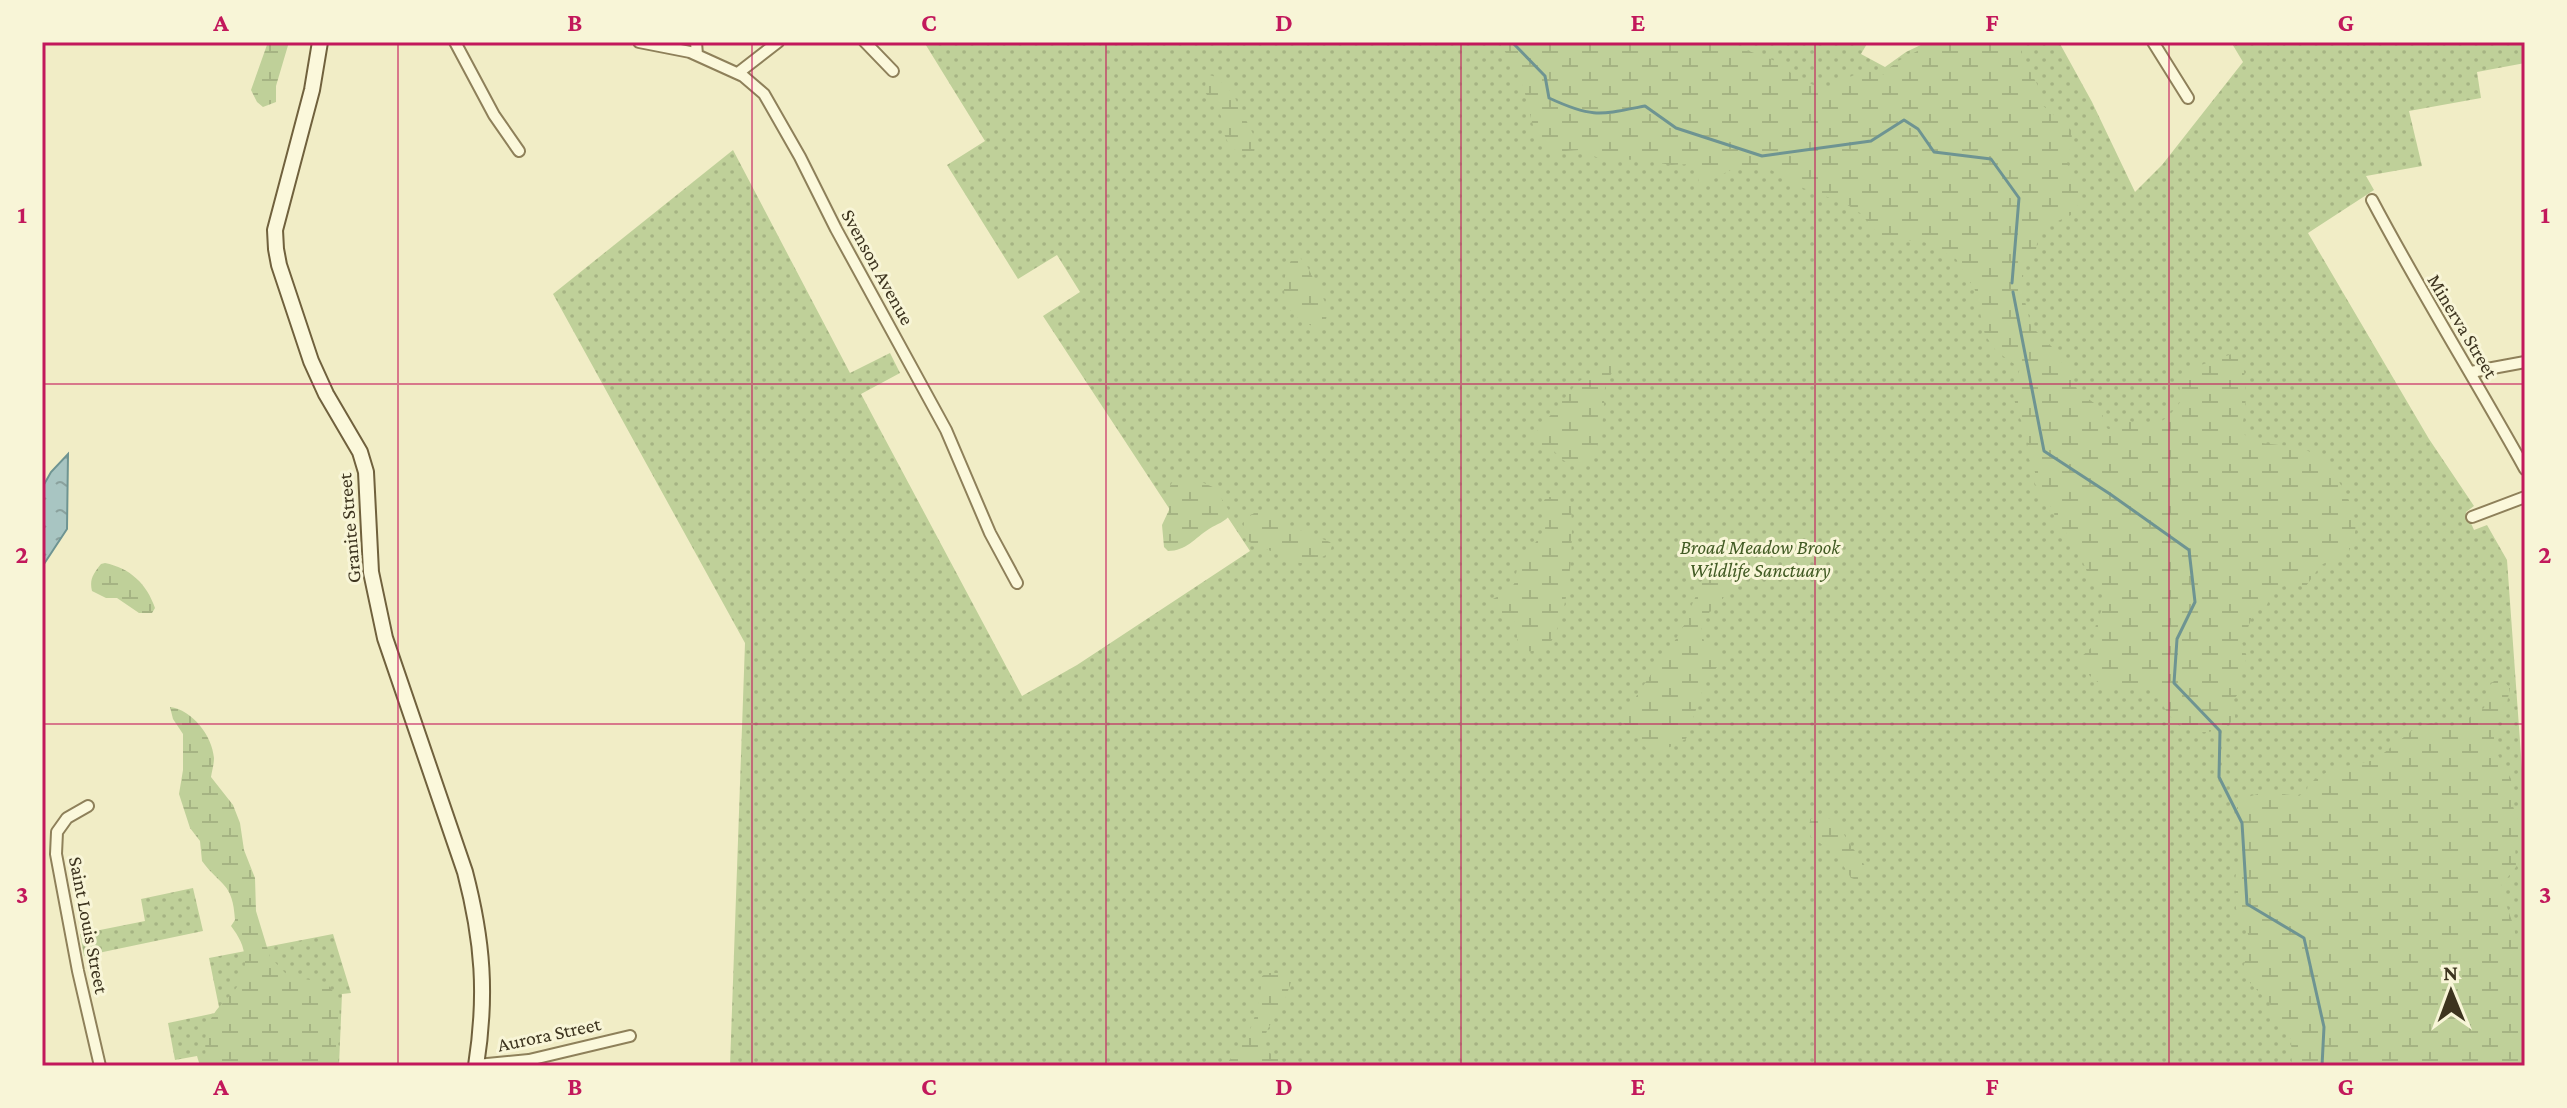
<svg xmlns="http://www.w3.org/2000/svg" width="2567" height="1108" font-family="'Crimson Pro',serif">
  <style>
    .green { fill: url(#green-dots) }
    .wetland { fill: url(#wetland-marsh) }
    .water { fill: url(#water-ripples); stroke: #6e9492; stroke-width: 2 }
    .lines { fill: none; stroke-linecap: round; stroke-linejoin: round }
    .stream { stroke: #6e9492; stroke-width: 3 }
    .street-casing { stroke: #8e805a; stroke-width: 14 }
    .secondary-casing { stroke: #70613d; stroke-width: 18 }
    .street { stroke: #fbf8db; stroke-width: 10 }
    .secondary { stroke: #fbf8db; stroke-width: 14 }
    .grid { fill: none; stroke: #c2185b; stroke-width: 2; stroke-opacity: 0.55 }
    .labels { text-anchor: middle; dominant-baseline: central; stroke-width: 6; stroke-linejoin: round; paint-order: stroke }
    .street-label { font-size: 20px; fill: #3d341f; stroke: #f8f5d7 }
    .park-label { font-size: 20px; font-style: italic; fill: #425b24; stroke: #f8f5d7 }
    .neatline { fill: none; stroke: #c2185b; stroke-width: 3 }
    .grid-label { font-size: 26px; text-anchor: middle; font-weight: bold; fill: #c2185b }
  </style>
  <defs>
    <pattern id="green-dots" width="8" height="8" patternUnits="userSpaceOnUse" patternTransform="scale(2)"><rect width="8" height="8" fill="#bfd099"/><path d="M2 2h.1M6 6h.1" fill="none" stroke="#a5b383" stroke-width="1.8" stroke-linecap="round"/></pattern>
    <pattern id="wetland-marsh" width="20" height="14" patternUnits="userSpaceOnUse" patternTransform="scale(2)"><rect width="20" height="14" fill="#bfd099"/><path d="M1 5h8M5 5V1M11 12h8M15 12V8" fill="none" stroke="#a5b383"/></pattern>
    <pattern id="water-ripples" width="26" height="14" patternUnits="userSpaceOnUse" patternTransform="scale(2)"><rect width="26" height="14" fill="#a8c5c2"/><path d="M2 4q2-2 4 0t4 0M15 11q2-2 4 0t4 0" fill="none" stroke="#8aa19d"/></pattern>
  </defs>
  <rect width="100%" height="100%" fill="#f1edc6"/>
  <path class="green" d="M924,42H1868L1861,54L1885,67L1906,52L1927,42H2059L2092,102L2135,192L2162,165L2243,62L2231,42H2525V63L2477,72L2481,98L2409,111L2422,166L2366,176L2374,190L2308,233L2429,439L2474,506L2466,512L2474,530L2487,525L2507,560L2525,811V1066H730L745,643L553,294L733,150L850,373L890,353L900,373L861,394L1022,696L1077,665L1250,551L1215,498L1178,522L1043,316L1080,292L1057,255L1018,279L947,165L985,141Z
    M193,888L203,931L84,956L80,934L145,921L141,899Z
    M333,934L351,993L342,994L339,1066H200L197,1056L175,1060L168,1023L220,1012L209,958Z"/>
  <path class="wetland" d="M268,42H289L276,86V102L263,107L257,102L251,90Z
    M1499,42H1725L1778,62L1791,73L1815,86L1828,87L1865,70L1883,75L1896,62L1935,42H2021V54L2037,84L2041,104L2071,130L2072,139L2067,163L2072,178L2078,185L2080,194L2078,205L2071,215L2047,226L2038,239L2036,249L2027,258L2024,266L2022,289L2031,326L2054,349L2063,365L2069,368L2078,392L2097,405L2103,412L2102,422L2108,429L2118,428L2126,419C2152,432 2165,423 2181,401L2179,384L2190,369L2240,351C2247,380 2248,403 2241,431C2258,450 2284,441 2306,450C2331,461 2359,506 2355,533C2354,539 2351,546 2349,551L2321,565L2306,586C2285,585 2275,583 2267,605L2254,612L2242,643L2247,657L2240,677L2241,690L2234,699L2235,718C2222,735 2192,737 2176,722C2165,713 2160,699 2155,687C2145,686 2138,689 2129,689C2108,691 2083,679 2081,657L2092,647L2096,624L2104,604L2103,591L2088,574L2076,546L2064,530L2055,524L2054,511L2035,484V472L2028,457L2027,433L2017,412L2013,393L2020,368L1996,351L1985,335L1975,290L1956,259L1930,244L1918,240L1890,241L1881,237L1860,213L1846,204L1795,185L1770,169L1736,167L1716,178L1699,183L1697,169L1690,164L1671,165L1642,160L1601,159L1579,150L1566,151L1557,156C1529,144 1532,107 1521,82C1516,68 1507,55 1499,42Z
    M1206,74L1216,77L1233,94L1256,140L1254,152L1242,155L1229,145L1222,129L1221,116L1205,92Z
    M1295,255H1298L1307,266L1328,308L1325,325L1315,328C1308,323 1298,319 1292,312C1279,296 1283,269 1295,255Z
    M1610,358L1618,360C1616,370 1606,378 1605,388C1603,408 1605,457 1580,463C1567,466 1561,459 1553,450L1543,451L1535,445V434L1577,383Z
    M1195,479L1215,488L1231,514C1224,523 1218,523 1209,529C1195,538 1186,551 1168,551L1164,547L1162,525L1169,510L1170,486L1173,481Z
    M1548,497L1570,498C1575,535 1571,622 1545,650L1522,652L1518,643L1515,622L1492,607L1493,599L1508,591L1514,584L1517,569L1545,529L1547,515L1544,500Z
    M1264,512L1273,514L1285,524L1330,542L1332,545L1330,553L1310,563H1300L1249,542L1244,530V517H1249L1254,513Z
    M1730,546L1738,548C1737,555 1735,560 1732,567C1723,594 1731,597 1705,616L1701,631L1705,644L1719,650L1723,658L1704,686L1686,739C1638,764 1655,749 1622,722C1638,687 1664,661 1683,627C1689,618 1690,607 1695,598C1703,580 1714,559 1730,546Z
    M105,563C130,568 147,584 155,608L152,613H139L117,598H106L92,591C89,579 94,573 101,564Z
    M2495,680L2504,681L2510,688L2507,703L2494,730V748L2511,779L2512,804L2522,829L2515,843L2516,867L2500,887L2514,927L2525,990V1062L2522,1066H2292L2291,1039L2288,1029L2276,1018L2269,1002L2251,984L2243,968L2250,944L2248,934L2236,909L2235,879L2244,837L2236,815L2238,800L2264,792L2299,796L2307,790L2308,784L2332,769L2375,760L2414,729L2431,723L2443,727L2458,725L2484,708L2489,686Z
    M170,707C192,710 212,735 214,758C214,764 212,771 211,777L233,805L240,823L244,850L255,878L256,911L270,957L289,977L325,982C354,1010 329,1032 338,1066H206C206,1052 203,1036 209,1023C220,997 246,992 245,960C244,945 239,937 231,926L235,920C233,882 221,887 202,861L200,841L190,828L179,794L183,770V734L173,719Z
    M1821,814C1838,822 1842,831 1851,846C1858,855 1864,862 1868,873L1857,880L1851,878L1836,854L1811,837L1808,827L1811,819Z
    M1267,973H1286L1291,982C1288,991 1285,1000 1281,1008C1272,1025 1262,1028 1266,1051L1281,1059L1282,1066H1226C1230,1057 1237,1053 1242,1045C1254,1027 1261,997 1262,976Z"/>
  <path class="water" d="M68,454L67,529L42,567V488L51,472Z"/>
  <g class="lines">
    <path class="stream" d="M1512,42L1545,76L1549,98C1592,118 1599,115 1645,106L1676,128L1762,156L1871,141L1904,120L1918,129L1934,152L1991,159L2019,198L2012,283
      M2013,292L2044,451L2110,494L2189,550L2195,602L2177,639L2174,683L2220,731L2219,777L2242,823L2247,904L2304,938L2324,1027L2322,1066"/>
    <g class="street-casing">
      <path id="street" d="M455,42L494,115L519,151
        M639,42L690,52L743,76L764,94L800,157L836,229L946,430L990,533L1017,583
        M696,42L697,55
        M865,42L893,71
        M2153,42L2188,98
        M738,73L778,42
        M2372,200C2420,291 2475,379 2525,469
        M2471,372L2525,362
        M2472,517L2525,497
        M88,806L67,818L57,832L56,854L78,971L100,1066
        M477,1065L529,1060L630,1036"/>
    </g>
    <g class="secondary-casing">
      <path id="secondary" d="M320,42L312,90L275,230L276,249L279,265L311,361L326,394L360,452L366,472L371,572L385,638L465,872C483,941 487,995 476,1066"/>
    </g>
    <use href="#street" class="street"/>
    <use href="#secondary" class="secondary"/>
  </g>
  <path class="grid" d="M398,42V1066M752,42V1066M1106,42V1066M1461,42V1066M1815,42V1066M2169,42V1066M42,384H2525M42,724H2525"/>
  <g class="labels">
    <g class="street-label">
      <text transform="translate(878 267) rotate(61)">Svenson Avenue</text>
      <text transform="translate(2463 326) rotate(59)">Minerva Street</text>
      <text transform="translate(349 528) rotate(-95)">Granite Street</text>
      <text transform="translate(89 925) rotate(79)">Saint Louis Street</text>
      <text transform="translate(549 1034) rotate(-12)">Aurora Street</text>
    </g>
    <g class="park-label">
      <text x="1760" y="547">Broad Meadow Brook<tspan x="1760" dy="23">Wildlife Sanctuary</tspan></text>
    </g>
  </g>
  <rect width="2567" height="1108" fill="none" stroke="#f8f5d7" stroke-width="88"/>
  <g transform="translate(2451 992) rotate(359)" stroke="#f8f5d7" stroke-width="6" paint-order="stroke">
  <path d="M0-6L14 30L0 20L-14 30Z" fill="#3d341f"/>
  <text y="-12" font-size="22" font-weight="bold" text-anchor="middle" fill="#3d341f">N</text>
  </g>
  <rect x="44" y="44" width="2479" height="1020" class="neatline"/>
  <g class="grid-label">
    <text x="221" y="31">A</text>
    <text x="575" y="31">B</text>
    <text x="929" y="31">C</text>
    <text x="1284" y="31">D</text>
    <text x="1638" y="31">E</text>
    <text x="1992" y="31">F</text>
    <text x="2346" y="31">G</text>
    <text x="22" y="223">1</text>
    <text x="2545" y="223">1</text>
    <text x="22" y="563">2</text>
    <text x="2545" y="563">2</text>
    <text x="22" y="903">3</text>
    <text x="2545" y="903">3</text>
    <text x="221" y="1095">A</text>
    <text x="575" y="1095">B</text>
    <text x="929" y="1095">C</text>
    <text x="1284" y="1095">D</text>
    <text x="1638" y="1095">E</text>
    <text x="1992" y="1095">F</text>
    <text x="2346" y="1095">G</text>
  </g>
</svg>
